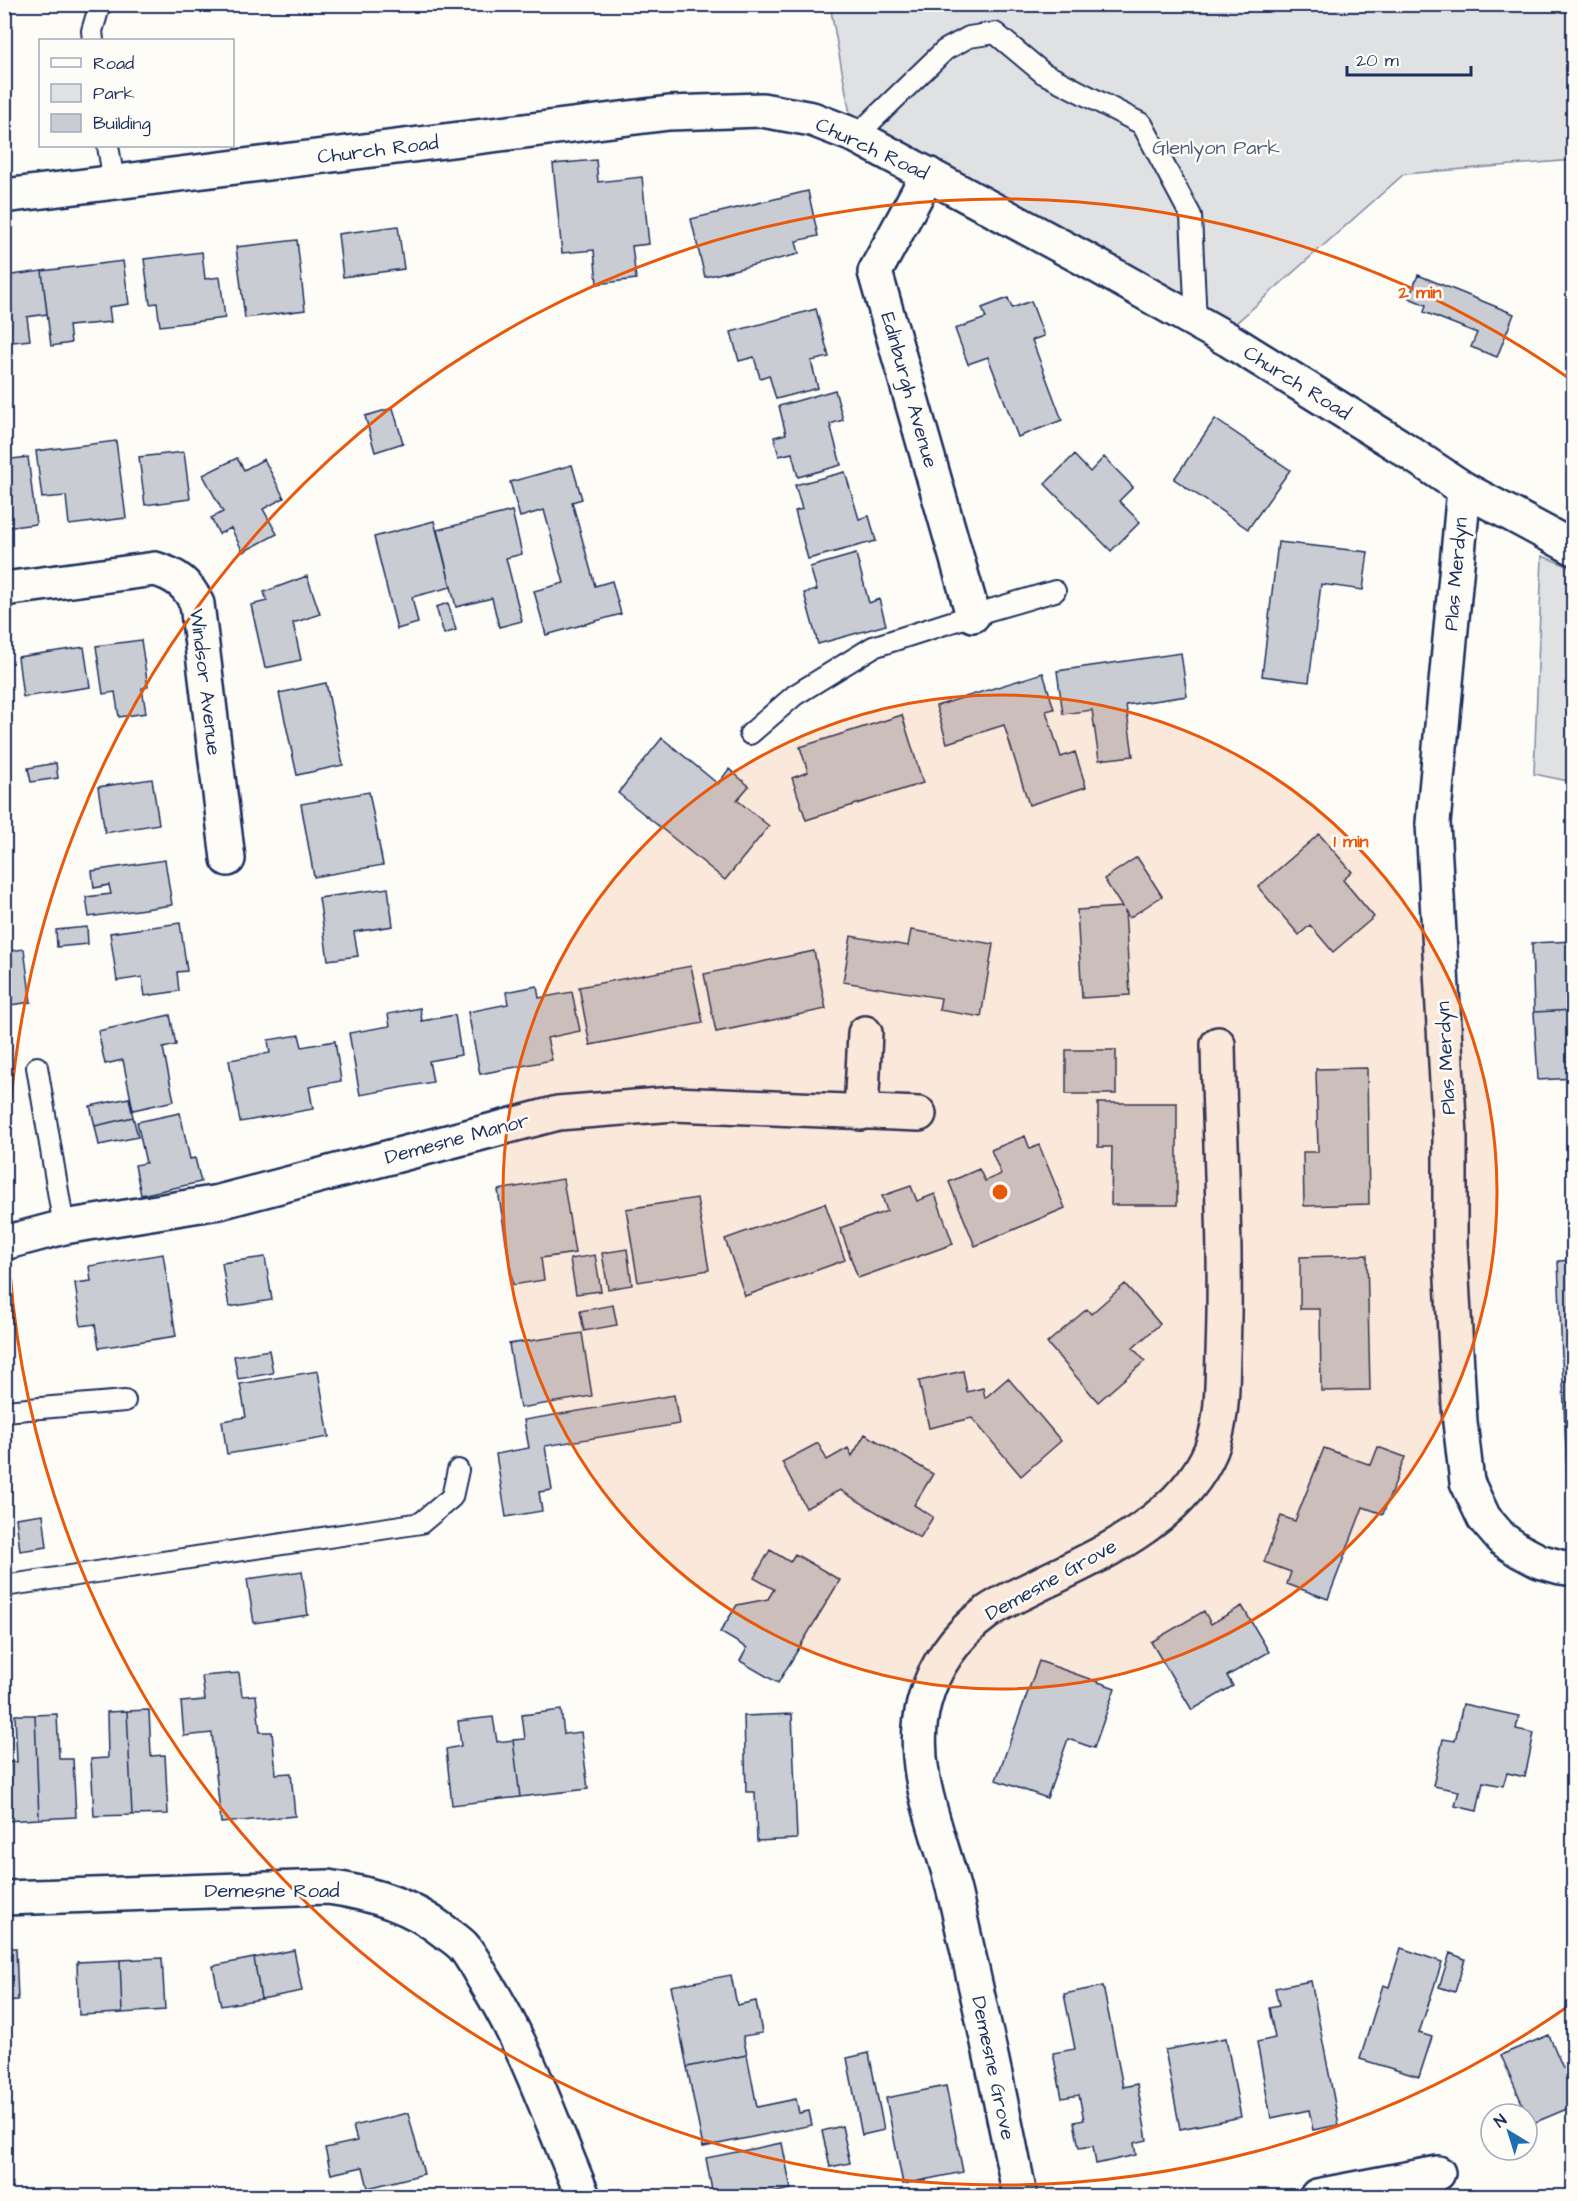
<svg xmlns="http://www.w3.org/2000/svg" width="1578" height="2201" font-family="'Architects Daughter',sans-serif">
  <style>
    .green { fill: #e0e1e3; stroke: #7e88a0; stroke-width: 1.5 }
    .building { fill: #c9ccd3; stroke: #1b2f5e; stroke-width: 1.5 }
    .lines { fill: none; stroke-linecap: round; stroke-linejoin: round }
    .lane-casing { stroke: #1b2f5e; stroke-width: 24 }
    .street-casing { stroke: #1b2f5e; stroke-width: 38 }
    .secondary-casing { stroke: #1b2f5e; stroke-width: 38 }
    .lane { stroke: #fdfcf7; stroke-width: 20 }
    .street { stroke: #fdfcf7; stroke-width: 33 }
    .secondary { stroke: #fdfcf7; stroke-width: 33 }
    .ring { fill: none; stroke: #e8590c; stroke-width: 3 }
    .labels { text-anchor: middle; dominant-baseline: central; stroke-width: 5; stroke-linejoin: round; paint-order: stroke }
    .park-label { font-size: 20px; fill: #4c5c7f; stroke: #fdfcf7 }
    .street-label { font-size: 20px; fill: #1b2f5e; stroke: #fdfcf7 }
    .centre { fill: #e8590c; stroke: #fdfcf7; stroke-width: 3 }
    .ring-label { font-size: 18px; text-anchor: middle; font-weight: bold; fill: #e8590c; stroke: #fdfcf7; stroke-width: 5; stroke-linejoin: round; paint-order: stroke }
  </style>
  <rect width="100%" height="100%" fill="#fdfcf7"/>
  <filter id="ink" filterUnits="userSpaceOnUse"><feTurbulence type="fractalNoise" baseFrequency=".0167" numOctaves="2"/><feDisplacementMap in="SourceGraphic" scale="12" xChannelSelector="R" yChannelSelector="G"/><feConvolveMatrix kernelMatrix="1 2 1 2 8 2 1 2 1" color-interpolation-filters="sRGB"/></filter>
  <g filter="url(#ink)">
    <path class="green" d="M830,5H1573V160L1404,174L1236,323L850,114Z
      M1542,556L1573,568V782L1534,774Z"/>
    <path class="building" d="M596,160L598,182L642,177L649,244L632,246L636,279L597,284L594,250L562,253L553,164Z
      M808,191L818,236L796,241L799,254L705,277L691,219Z
      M398,226L404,269L343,277L338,234Z
      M297,240L305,310L245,318L236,247Z
      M202,252L205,279L220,277L225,318L160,326L157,303L150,304L144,259Z
      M123,261L129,304L109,307L111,322L69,326L71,343L51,346L42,271Z
      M42,271L47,314L27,317L30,340L4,343V276Z
      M1418,275L1514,314L1497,357L1471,347L1477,333L1424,312L1426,305L1409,298Z
      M1008,298L1012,308L1031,301L1044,336L1032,340L1062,420L1018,437L988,357L968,364L955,329L986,318L982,308Z
      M816,309L829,357L811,361L818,388L776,399L769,375L760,378L754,357L739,361L731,332Z
      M835,390L843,420L830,424L841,465L798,477L792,453L779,456L774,437L786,434L779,406Z
      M393,408L403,443L375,452L365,416Z
      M1215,419L1290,470L1248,529L1174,479Z
      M116,441L126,518L69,525L66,496L42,498L36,451Z
      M184,452L190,499L145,505L139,457Z
      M1074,455L1090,472L1104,457L1133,487L1119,501L1140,522L1111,551L1045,484Z
      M28,457L36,524L4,528V460Z
      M237,458L244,470L264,459L284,498L263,509L277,534L243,552L231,528L219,534L211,518L223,512L203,475Z
      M572,465L582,499L572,502L595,586L612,581L621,614L546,635L534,591L564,583L544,510L520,517L510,482Z
      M845,472L859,519L869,516L876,541L808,559L795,511L802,509L795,485Z
      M512,511L522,554L506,558L522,621L499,627L492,598L456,607L437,530Z
      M434,521L451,587L412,597L418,623L397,629L374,537Z
      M1278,542L1368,552L1363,590L1321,584L1309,682L1262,676Z
      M856,554L869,603L879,599L886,625L818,644L804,593L817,590L810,567Z
      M307,576L320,614L293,623L301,660L265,668L251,605L267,601L264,592Z
      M448,603L456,630L444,634L436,607Z
      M141,640L148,687L142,688L146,713L119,717L115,692L103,694L96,646Z
      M84,647L90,687L23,697L18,657Z
      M1181,653L1187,696L1126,705L1133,756L1099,760L1092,710L1063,714L1057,671Z
      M1043,673L1054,709L1046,711L1061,757L1075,752L1086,787L1029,805L1004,725L947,743L936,706Z
      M326,683L343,765L297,775L279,693Z
      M902,715L923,783L806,820L792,778L808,772L800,747Z
      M662,738L718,784L729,769L749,786L737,800L769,826L725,880L618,793Z
      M56,763L58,778L31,782L28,768Z
      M152,779L159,824L105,833L98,787Z
      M369,792L383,865L314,877L301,804Z
      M1319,834L1352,872L1343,880L1374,917L1333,952L1310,925L1299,935L1258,887Z
      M1137,857L1162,896L1129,918L1125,910L1130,995L1082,998L1077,910L1122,907L1104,879Z
      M165,860L172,905L89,917L86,897L111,894L109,885L94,888L92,871Z
      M388,888L393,926L354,932L358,956L328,960L319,898Z
      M180,923L187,971L177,972L179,991L145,996L142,977L117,981L110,933Z
      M87,927L88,944L57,947L56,930Z
      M911,930L993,944L981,1017L939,1010L941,998L843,982L851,936L908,946Z
      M1574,941V1010L1534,1012L1532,943Z
      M24,949L31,1002L4,1006V952Z
      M814,951L826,1009L716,1032L704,974Z
      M691,966L703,1023L590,1045L579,987Z
      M537,986L539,998L572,992L580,1031L547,1038L552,1060L480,1074L468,1012L508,1004L506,992Z
      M420,1008L422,1021L455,1015L461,1055L429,1061L433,1082L360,1095L349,1033L390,1026L388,1014Z
      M1574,1010V1078L1538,1080L1534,1012Z
      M170,1015L176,1045L163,1048L174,1101L133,1110L123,1060L105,1064L98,1031Z
      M299,1035L302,1047L335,1041L341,1081L309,1087L313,1109L240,1122L229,1060L270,1053L268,1040Z
      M1066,1050H1116V1094H1066Z
      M1367,1068L1369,1204L1304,1206L1303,1152H1318L1316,1069Z
      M129,1098L133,1117L95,1126L90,1106Z
      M1098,1103H1177V1205H1111L1112,1147H1098Z
      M180,1113L190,1159L195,1158L201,1182L141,1195L135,1165L146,1163L137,1122Z
      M133,1117L138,1137L99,1145L95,1126Z
      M1025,1136L1030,1149L1039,1145L1065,1208L975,1246L949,1182L979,1169L985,1181L1001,1174L991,1150Z
      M563,1179L575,1253L541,1258L544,1280L513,1285L498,1190Z
      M911,1186L917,1201L935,1194L953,1244L858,1278L840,1228L887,1211L882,1196Z
      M697,1198L709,1270L638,1282L626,1209Z
      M825,1203L845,1260L745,1296L725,1239Z
      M627,1249L632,1285L608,1289L602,1253Z
      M163,1254L176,1336L99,1348L95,1324L81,1326L75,1283L91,1281L89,1266Z
      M595,1255L601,1291L576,1294L570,1259Z
      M1367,1255L1370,1390L1321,1391L1320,1309H1300V1257Z
      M265,1257L272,1300L229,1307L222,1263Z
      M1574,1260V1382H1563L1558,1261Z
      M1125,1284L1160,1324L1133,1348L1145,1361L1098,1402L1047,1343L1087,1309L1091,1314Z
      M613,1305L617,1325L584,1331L580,1311Z
      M582,1333L592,1396L520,1408L509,1344Z
      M269,1350L273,1373L238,1379L234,1356Z
      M318,1371L329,1437L227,1454L222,1421L246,1417L240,1384Z
      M963,1371L967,1392L983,1388L985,1398L1008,1378L1061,1441L1021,1476L972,1418L929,1428L919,1381Z
      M1563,1382H1574V1499H1568Z
      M674,1395L679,1424L545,1446L552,1490L539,1492L542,1511L506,1517L496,1454L529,1448L524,1420Z
      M865,1434L933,1474L914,1505L933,1517L920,1538L840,1490L806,1508L782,1462L818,1443L827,1460L848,1448L852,1456Z
      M1378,1447L1405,1457L1383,1514L1363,1507L1328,1599L1287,1584L1291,1572L1264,1562L1281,1516L1295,1521L1324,1448L1371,1465Z
      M43,1514L47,1547L20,1551L16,1518Z
      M4,1528L11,1573L4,1574Z
      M770,1550L790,1562L795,1554L840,1580L778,1683L740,1661L747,1648L720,1632L737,1605L768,1599L774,1589L754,1578Z
      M302,1571L308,1615L254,1623L247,1579Z
      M1242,1606L1269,1652L1227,1676L1233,1686L1192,1710L1151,1642L1204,1611L1211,1624Z
      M1039,1661L1115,1688L1094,1748L1068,1739L1047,1798L996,1780Z
      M239,1673L242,1696L256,1695L260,1732H272L276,1774L291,1773L295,1816L221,1823L212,1733L184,1736L181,1702L205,1700L202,1676Z
      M1463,1704L1519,1716L1516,1729L1534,1733L1525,1777L1507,1773L1503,1786L1483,1782L1477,1811L1455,1806L1459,1791L1433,1786L1443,1739L1455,1741Z
      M149,1710L151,1756L165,1755L168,1814L132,1815L127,1711Z
      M561,1710L564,1734L581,1732L588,1789L520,1797L513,1740L525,1739L522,1715Z
      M127,1711L132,1815L94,1816L91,1759L108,1758L107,1712Z
      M57,1714L59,1759H73L76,1817L39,1819L35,1715Z
      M792,1714L797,1839L757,1841L755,1792H746L744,1716Z
      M15,1715H35L39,1819L4,1821V1762H17Z
      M493,1717L497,1742L513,1740L520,1797L452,1805L446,1749L461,1746L458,1721Z
      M4,1948H16L18,2000L4,2001Z
      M1401,1948L1442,1962L1419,2033L1432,2037L1419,2077L1360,2059L1383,1985L1389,1987Z
      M294,1950L302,1991L261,1999L254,1958Z
      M1450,1953L1465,1959L1455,1992L1439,1987Z
      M162,1958L165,2010L122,2013L120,1960Z
      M254,1958L261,1999L221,2006L213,1966Z
      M120,1960L122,2013L79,2015L77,1962Z
      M731,1975L737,2005L756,2001L762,2033L743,2036L747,2055L687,2067L671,1986Z
      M1311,1981L1339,2125L1313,2130L1309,2110L1271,2118L1257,2042L1275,2038L1269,2008L1279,2006L1275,1988Z
      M1103,1986L1123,2087L1137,2084L1147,2140L1134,2143L1136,2155L1096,2164L1093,2146L1079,2148L1074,2122L1084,2120L1079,2095L1062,2098L1053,2053L1075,2049L1064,1994Z
      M1549,2035L1563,2068L1574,2064V2106L1531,2124L1501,2055Z
      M1226,2038L1241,2117L1180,2129L1165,2050Z
      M869,2053L884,2130L862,2135L847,2058Z
      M747,2055L757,2107L796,2099L799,2113L809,2111L812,2125L703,2147L687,2067Z
      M946,2086L963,2172L903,2184L886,2098Z
      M408,2113L424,2174L368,2188L363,2167L331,2174L325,2148L357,2141L353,2126Z
      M842,2126L850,2163L830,2167L822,2131Z
      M782,2143L791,2189L768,2194L769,2196H713L706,2158Z"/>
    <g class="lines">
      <g class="lane-casing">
        <path id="lane" d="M93,40L92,31L100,4
          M856,136L945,50L969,37L995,33L1043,73L1142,124L1191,216L1196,322
          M108,146L114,182
          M750,734L795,695L873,647L973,615L1055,591
          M37,1067L64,1227
          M4,1411L125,1401
          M4,1586L421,1523L452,1497L458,1470"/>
      </g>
      <g class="street-casing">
        <path id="street" d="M928,174L875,272L973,615
          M1464,489L1433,823L1450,1137V1243L1460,1422L1467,1482L1484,1518L1502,1539L1520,1551L1539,1561L1560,1567L1574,1569
          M4,589L155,569C176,575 188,584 197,604L228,859
          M861,1113L865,1033
          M4,1243L64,1227L219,1202L558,1113L674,1104L919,1114
          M1020,2196C1000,2095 978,1995 955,1895C940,1832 907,1769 924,1703C933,1667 957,1634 986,1613C1004,1600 1025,1592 1044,1582C1106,1552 1182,1518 1211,1450C1223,1420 1222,1385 1223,1353C1227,1251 1220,1147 1218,1044
          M1317,2196L1438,2173"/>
      </g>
      <g class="secondary-casing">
        <path id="secondary" d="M4,196L669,113L762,110L812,119L856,136L1083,258L1229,340L1398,445L1464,489L1574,548
          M4,1898L328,1887C371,1893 411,1905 445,1932C451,1936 458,1941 463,1946C472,1956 478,1970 485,1981C527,2047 552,2124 583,2196"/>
      </g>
      <use href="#lane" class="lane"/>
      <use href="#street" class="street"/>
      <use href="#secondary" class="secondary"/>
    </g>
  </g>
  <circle cx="1000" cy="1192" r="497" fill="#e8590c" fill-opacity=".12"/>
  <g class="ring">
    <circle cx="1000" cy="1192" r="497"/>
    <path d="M1570 2005A993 993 0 1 1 1570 379"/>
  </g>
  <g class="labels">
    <g class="park-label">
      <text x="1216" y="148">Glenlyon Park</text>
    </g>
    <g class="street-label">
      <text transform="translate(872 149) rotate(25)">Church Road</text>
      <text transform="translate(378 150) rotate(-7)">Church Road</text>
      <text transform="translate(1297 383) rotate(32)">Church Road</text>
      <text transform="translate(909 390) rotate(74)">Edinburgh Avenue</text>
      <text transform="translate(1456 574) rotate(-85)">Plas Merdyn</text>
      <text transform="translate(205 682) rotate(83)">Windsor Avenue</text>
      <text transform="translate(1446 1058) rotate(-93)">Plas Merdyn</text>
      <text transform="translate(457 1139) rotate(-15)">Demesne Manor</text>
      <text transform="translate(1051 1580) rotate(-29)">Demesne Grove</text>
      <text x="272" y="1891">Demesne Road</text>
      <text transform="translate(993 2068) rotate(78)">Demesne Grove</text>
    </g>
  </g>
  <circle cx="1000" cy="1192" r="9" class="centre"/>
  <g class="ring-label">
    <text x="1420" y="298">2 min</text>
    <text x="1351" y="847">1 min</text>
  </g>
  <rect width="1578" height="2201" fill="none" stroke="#fdfcf7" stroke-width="24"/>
  <rect x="12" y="12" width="1554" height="2177" fill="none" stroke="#1b2f5e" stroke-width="2" filter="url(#ink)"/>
  <rect x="39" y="39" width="195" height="108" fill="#fdfcf7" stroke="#a3aaba" stroke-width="1.5"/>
  <rect x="51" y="58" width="30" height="9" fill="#fdfcf7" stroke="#a3aaba" stroke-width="1.5"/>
  <text x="93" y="69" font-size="18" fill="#1b2f5e">Road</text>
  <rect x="51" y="84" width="30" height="18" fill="#e0e1e3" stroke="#a3aaba" stroke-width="1.5"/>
  <text x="93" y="99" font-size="18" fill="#1b2f5e">Park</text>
  <rect x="51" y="114" width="30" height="18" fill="#c9ccd3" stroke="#a3aaba" stroke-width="1.5"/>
  <text x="93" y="129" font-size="18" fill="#1b2f5e">Building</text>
  <g transform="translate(1509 2132) rotate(322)"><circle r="28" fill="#fdfcf7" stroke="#a3aaba" stroke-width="1.5"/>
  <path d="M0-4.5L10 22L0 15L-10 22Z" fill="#1f6fb2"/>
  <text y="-9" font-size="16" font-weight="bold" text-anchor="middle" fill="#1b2f5e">N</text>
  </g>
  <path d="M1347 66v9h124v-9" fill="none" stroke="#1b2f5e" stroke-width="3"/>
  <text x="1356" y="66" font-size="18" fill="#1b2f5e" stroke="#fdfcf7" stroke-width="4.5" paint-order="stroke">20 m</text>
</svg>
